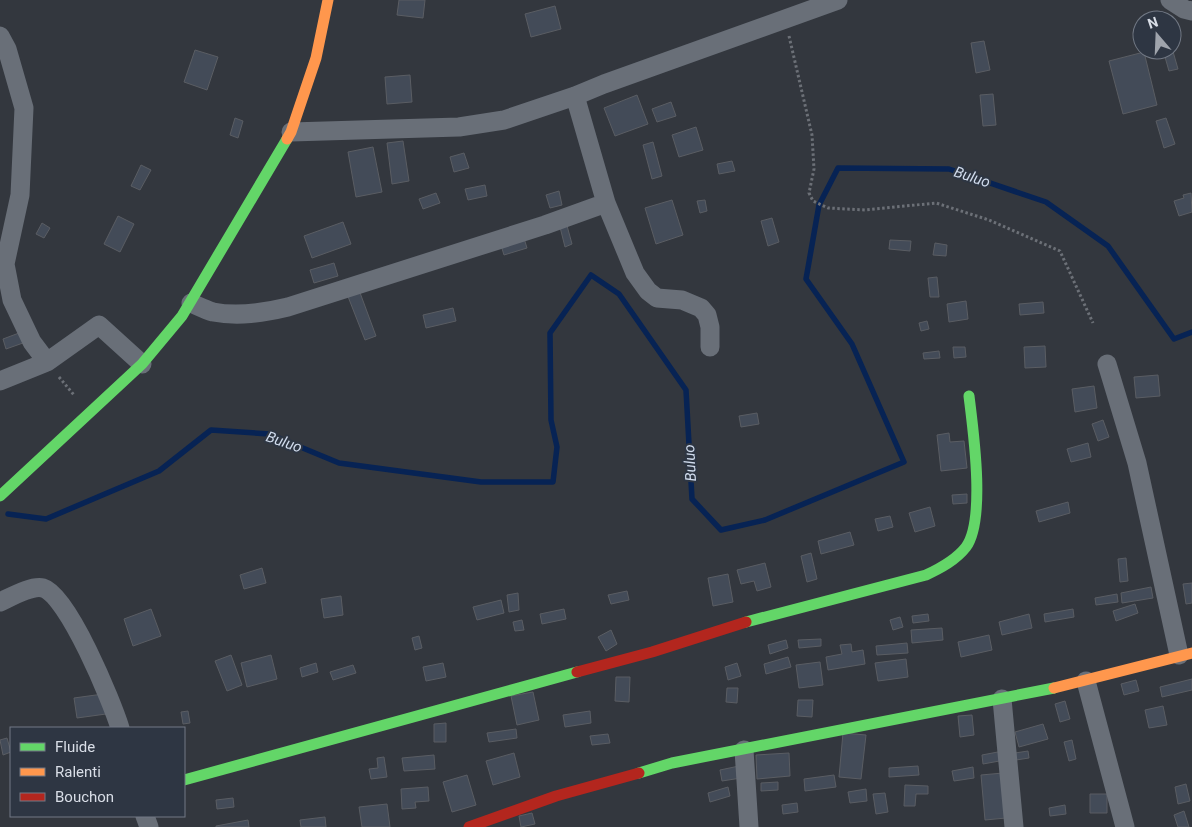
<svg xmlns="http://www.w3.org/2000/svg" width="1192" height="827" font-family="Roboto,sans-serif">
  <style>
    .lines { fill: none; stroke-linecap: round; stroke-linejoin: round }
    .stream { stroke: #072354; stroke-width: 5.5 }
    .building { fill: #434b58; stroke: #5a5d63 }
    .path { stroke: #6c7077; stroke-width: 3; stroke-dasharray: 2.5 2.5; stroke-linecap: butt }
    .street { stroke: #696f78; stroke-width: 19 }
    .fast { stroke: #63d668; stroke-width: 11 }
    .slow { stroke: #ff974d; stroke-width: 11 }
    .jam { stroke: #b3261e; stroke-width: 11 }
    .labels { text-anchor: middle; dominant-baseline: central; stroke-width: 4; stroke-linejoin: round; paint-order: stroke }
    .water-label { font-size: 15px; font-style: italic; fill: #d1dced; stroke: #2e3643 }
  </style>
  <rect width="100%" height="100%" fill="#33373e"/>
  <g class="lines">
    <path class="stream" d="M8,514L46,519L159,471L211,430L269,434L339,463L481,482H553L557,447L551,420L550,333L591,275L619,294L686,390L692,499L721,530L765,520L904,462L852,344L806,279L819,205L838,168L949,169L1046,202L1108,246L1174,339L1192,332"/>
  </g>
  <path class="building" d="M399,0H425L423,18L397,15Z
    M555,6L561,29L531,37L525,14Z
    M984,41L990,70L976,73L971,43Z
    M1172,48L1178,69L1169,71L1163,50H1172Z
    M195,50L218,57L207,90L184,82Z
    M1144,52L1157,105L1123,114L1109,61Z
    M410,75L412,102L387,104L385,77Z
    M993,94L996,125L983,126L980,95Z
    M637,95L648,124L615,136L604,108Z
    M671,102L676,116L657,122L652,109Z
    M235,118L243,121L238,138L230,135Z
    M1166,118L1175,144L1164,148L1156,121Z
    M696,127L703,150L679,157L672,135Z
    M403,141L409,181L392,184L387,143Z
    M653,142L662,176L652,179L643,145Z
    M373,147L382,192L356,197L348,152Z
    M464,153L469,168L454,172L450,157Z
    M732,161L735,171L719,174L717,164Z
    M141,165L151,170L140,190L131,186Z
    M485,185L487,196L468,200L465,189Z
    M559,191L562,205L550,208L546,195Z
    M436,193L440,203L423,209L419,199Z
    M1191,193L1192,212L1179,216L1174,201L1184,198L1183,195Z
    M672,200L683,235L656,244L645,208Z
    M705,200L707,211L700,213L697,201Z
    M118,216L134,224L120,252L104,244Z
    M772,218L779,242L768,246L761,221Z
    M343,222L351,244L312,258L304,236Z
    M566,222L572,244L565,247L559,223Z
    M42,223L50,228L44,238L36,234Z
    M523,235L527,248L504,255L500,242Z
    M890,240L911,241L910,251L889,249Z
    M935,243L947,245L946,256L933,255Z
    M334,263L338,276L314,283L310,270Z
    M937,277L939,297H930L928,278Z
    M359,290L376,336L365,340L347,294Z
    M966,301L968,319L949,322L947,304Z
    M1043,302L1044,313L1020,315L1019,304Z
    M453,308L456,321L426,328L423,315Z
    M927,321L929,329L921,331L919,323Z
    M19,333L23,343L6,349L3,339Z
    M1045,346L1046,367L1025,368L1024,347Z
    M953,347H965L966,357L954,358Z
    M939,351L940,358L924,359L923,353Z
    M1158,375L1160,396L1136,398L1134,377Z
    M1094,386L1097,408L1075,412L1072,389Z
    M757,413L759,424L741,427L739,416Z
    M1103,420L1109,437L1098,441L1092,424Z
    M949,433L950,442L964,441L967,468L941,471L937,435Z
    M1088,443L1091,457L1071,462L1067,449Z
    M967,494V503L953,504L952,495Z
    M1068,502L1070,513L1039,522L1036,511Z
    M930,507L935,526L915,532L909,513Z
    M890,516L893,527L878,531L875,519Z
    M850,532L854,545L821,554L818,541Z
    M811,553L817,579L807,582L801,556Z
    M1126,558L1128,581L1120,582L1118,559Z
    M765,563L771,587L757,591L754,581L741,584L737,570Z
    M262,568L266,583L244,589L240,575Z
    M728,574L733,602L713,606L708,578Z
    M1192,583V603L1186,604L1183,584Z
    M1151,587L1153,598L1122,603L1121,593Z
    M627,591L629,600L611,604L608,595Z
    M518,593L519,610L509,612L507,595Z
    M1117,594L1118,602L1096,605L1095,598Z
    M341,596L343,615L324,618L321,599Z
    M501,600L504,613L477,620L473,607Z
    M1135,604L1138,613L1116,621L1113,611Z
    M151,609L161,636L133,646L124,619Z
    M564,609L566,619L542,624L540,614Z
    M1073,609L1074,617L1045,622L1044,614Z
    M928,614L929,621L913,623L912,616Z
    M1029,614L1032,628L1002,635L999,622Z
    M900,617L903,627L893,630L890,620Z
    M522,620L524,630L515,631L513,622Z
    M942,628L943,640L912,643L911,630Z
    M611,630L617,644L606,651L598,637Z
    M989,635L992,650L961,657L958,642Z
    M419,636L422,648L415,650L412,638Z
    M821,639V646L799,648L798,640Z
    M786,640L788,648L770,654L768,645Z
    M907,643L908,653L877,655L876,646Z
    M851,644L852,652L863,650L865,664L828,670L826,657L842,654L840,645Z
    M231,655L242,685L227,691L215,661Z
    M271,655L277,679L247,687L241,663Z
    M788,657L791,667L766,674L764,664Z
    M906,659L908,677L878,681L875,663Z
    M820,662L823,685L799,688L796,665Z
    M316,663L318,672L302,677L300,668Z
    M443,663L446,677L426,681L423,667Z
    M737,663L741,676L728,680L725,667Z
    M353,665L356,673L333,680L330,672Z
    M616,677H630L629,702L615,701Z
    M1192,679V690L1162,697L1160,687Z
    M1136,680L1139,691L1124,695L1121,684Z
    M727,688H738L737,703L726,702Z
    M533,692L539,720L517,725L511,696Z
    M103,694L106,714L77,718L74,698Z
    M798,700H813L812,717L797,716Z
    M1065,701L1070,719L1060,722L1055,704Z
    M1163,706L1167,725L1149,728L1145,710Z
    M188,711L190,723L183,724L181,712Z
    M590,711L591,723L565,727L563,715Z
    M972,715L974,735L960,737L958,716Z
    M446,723V742H434V724Z
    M1043,724L1048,739L1019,747L1015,732Z
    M516,729L517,738L489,742L487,733Z
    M843,733L866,735L861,779L839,777Z
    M608,734L610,743L592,745L590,736Z
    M7,738L11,752L3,755L0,740Z
    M1072,740L1076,759L1069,761L1064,742Z
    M1003,751L1005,760L983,764L982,755Z
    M1028,751L1029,758L1016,760L1015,753Z
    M514,753L520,777L493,785L486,761Z
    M789,753L790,776L757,779L756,755Z
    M434,755L435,769L404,771L402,758Z
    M384,757L387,777L371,779L369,769L378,768L377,758Z
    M739,766L741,778L722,781L720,770Z
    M918,766L919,775L889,777V768Z
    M973,767L974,778L954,781L952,771Z
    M1003,773L1006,818L985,820L981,775Z
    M467,775L476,805L452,812L443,782Z
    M834,775L836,787L805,791L804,779Z
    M778,782V790L761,791V783Z
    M1186,784L1190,801L1178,804L1175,787Z
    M905,785L928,786V794H916L915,806H904Z
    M428,787L429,801L415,802L416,808L402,809L401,789Z
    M728,787L730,796L710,802L708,793Z
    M866,789L867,801L850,803L848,792Z
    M885,793L888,812L876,814L873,794Z
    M1090,794H1107V813H1090Z
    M233,798L234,807L217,809L216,800Z
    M797,803L798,812L783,814L782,805Z
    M387,804L390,827H362L359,807Z
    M1065,805L1066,814L1050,816L1049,808Z
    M1184,811L1189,827H1178L1174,815Z
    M532,813L535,824L521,827L519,816Z
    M325,817L326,827H301L300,820Z
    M248,820L249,827H216V826Z"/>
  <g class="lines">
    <path class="path" d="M789,36L812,135L814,169L809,193L813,201L828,208L865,210L936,203L989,220L1060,251L1093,323
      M59,377L74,395"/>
    <path class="street" d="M1170,0L1184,9L1192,11
      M0,36L7,49L24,108L20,195L5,264L12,300L32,342L47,362
      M575,96L606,203L635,273L648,291L657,298L682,300L701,308L707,315L710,327V347
      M291,132L459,127L504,120L575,96L604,84L838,0
      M191,303C198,306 206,310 213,312C238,317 263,313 288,307L545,225L606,203
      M1107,364L1137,463L1179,655
      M0,381L47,362L99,325L142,364
      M0,602C11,597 32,585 43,588C68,595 112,702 120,728
      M1086,681L1125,827
      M1002,699L1014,827
      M744,750L749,827
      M145,816L149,827"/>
    <path class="fast" d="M0,496L142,364L182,316L287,139
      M746,622L926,575C941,568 956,560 966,547C986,520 973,429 969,396
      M639,773L672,763L1054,688
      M184,780L577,672"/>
    <path class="slow" d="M287,139L291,132L316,58L328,0
      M1054,688L1192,653"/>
    <path class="jam" d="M577,672L652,652L746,622
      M469,827L556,796L639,773"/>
  </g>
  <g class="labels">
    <g class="water-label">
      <text transform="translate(972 177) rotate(18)">Buluo</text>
      <text transform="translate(284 442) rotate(19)">Buluo</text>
      <text transform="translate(690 463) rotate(-93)">Buluo</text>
    </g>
  </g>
  <rect x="10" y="727" width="175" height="90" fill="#2e3643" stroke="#727985"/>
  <rect x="20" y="743" width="25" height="8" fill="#63d668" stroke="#727985"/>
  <text x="55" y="752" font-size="15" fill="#d9dee7">Fluide</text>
  <rect x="20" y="768" width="25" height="8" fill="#ff974d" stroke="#727985"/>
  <text x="55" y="777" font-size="15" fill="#d9dee7">Ralenti</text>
  <rect x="20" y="793" width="25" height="8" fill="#b3261e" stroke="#727985"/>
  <text x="55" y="802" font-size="15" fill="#d9dee7">Bouchon</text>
  <g transform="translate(1157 35) rotate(341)"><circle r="24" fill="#2e3643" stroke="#727985"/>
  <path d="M0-4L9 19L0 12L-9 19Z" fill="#9fa4ac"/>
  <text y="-8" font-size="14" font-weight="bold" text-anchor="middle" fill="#d9dee7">N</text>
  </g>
</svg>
